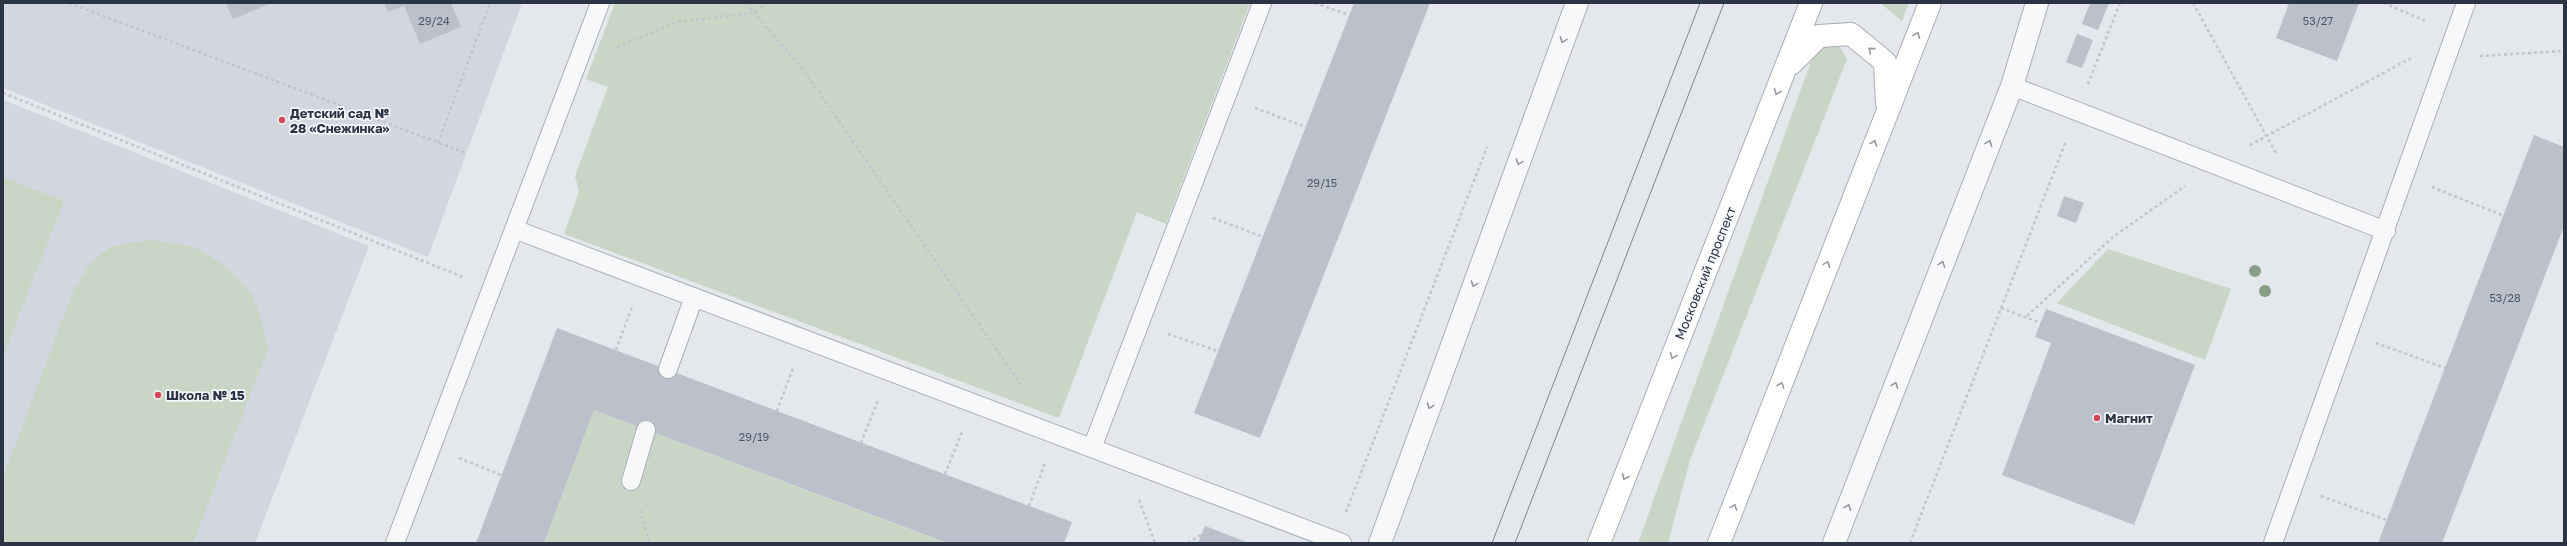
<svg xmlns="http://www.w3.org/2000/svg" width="2567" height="546" font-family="'Golos Text',sans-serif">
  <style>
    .built { fill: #d2d6de }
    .green { fill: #c9d6c5 }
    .building { fill: #bbc0ca }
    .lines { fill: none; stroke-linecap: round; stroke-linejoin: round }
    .lane-casing { stroke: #a9aeb7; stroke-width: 20 }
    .street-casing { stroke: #a9aeb7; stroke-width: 24 }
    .secondary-casing { stroke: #a9aeb7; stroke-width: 24 }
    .path { stroke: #c2c5cb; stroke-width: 2.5; stroke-dasharray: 3 3; stroke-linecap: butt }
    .lane { stroke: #f7f8fa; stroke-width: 18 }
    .street { stroke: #f7f8fa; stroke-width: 22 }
    .secondary { stroke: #fff; stroke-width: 22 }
    .tram { stroke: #7d8696; stroke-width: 1 }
    .tree { fill: #899d89 }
    .oneway { stroke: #959aa2 }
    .oneway2 { stroke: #9196a0 }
    .poi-dot { fill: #d1495b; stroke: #f4f6f9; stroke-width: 1.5 }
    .labels { text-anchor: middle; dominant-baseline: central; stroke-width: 3.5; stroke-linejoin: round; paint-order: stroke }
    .number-label { font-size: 11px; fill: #4f5766 }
    .poi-label { font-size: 13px; font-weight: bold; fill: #2b3445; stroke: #f4f6f9; text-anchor: start }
    .street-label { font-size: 13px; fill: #2b3445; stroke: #f4f6f9 }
  </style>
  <rect width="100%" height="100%" fill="#e4e7ec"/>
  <path class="built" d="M3,3H522L428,257L3,88Z
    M3,100L369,246L255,543H3Z"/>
  <path class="green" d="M615,3H1250L1166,224L1137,212L1059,418L564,234L579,192L575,176L608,87L586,79Z
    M1880,3H1909L1902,21Z
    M1839,45L1847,59L1690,460L1668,543H1638L1814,53L1821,46Z
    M3,177L64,201L3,356Z
    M150,240L192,246L223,264L251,292L261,319L268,349L193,543H3V478L73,291L91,262L112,246Z
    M2108,249L2231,289L2205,360L2057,303Z
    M594,410L946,543H544Z"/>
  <path class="building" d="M226,3H272L233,19Z
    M384,3H451L461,27L420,44L404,6L388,12Z
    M1354,3H1430L1260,438L1194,413Z
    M2090,3H2109L2098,30L2082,24Z
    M2289,3H2359L2337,61L2276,38Z
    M2077,34L2093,40L2082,68L2066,62Z
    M2534,135L2564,147V226L2442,543H2378Z
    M2064,196L2084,203L2076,223L2057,216Z
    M2046,309L2195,365L2134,525L2002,475L2051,343L2035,337Z
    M557,328L1072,522L1064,543H947L594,410L544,543H476Z
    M1205,526L1249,543H1198Z"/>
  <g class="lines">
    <g class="lane-casing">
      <path id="lane" d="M2012,86L2386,231
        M514,229L1342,543
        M668,369L694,297
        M1092,448L1262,3
        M631,481L646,430
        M395,543L600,3
        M2273,543L2466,3"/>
    </g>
    <g class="street-casing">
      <path id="street" d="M1380,543L1577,3
        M1834,543L2012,86L2037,3"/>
    </g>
    <g class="secondary-casing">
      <path id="secondary" d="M1792,63L1819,36L1851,34L1885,62L1887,103
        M1599,543L1811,3
        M1719,543L1930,3"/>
    </g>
    <path class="path" d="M69,3L466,153
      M746,3L805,72L1023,388
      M1315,3L1349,15
      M2193,3L2277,155
      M2384,3L2428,22
      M617,47L677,22L753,13L767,3
      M2480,56L2564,51
      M2088,84L2120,3
      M3,93L463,277
      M1255,108L1306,127
      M438,143L490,3
      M2250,145L2413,57
      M2432,187L2504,216
      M1213,218L1263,237
      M2001,308L2041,323
      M2027,316L2113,237L2185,186
      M1168,334L1218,351
      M2376,343L2445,368
      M616,350L632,307
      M777,411L793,368
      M861,443L878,400
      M459,458L501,475
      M945,474L962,432
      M2321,496L2387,520
      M1139,500L1155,543
      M1029,506L1045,463
      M640,510L650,543
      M1346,512L1487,147
      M1188,543L1213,527
      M1910,543L2066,141"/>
    <use href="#lane" class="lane"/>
    <use href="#street" class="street"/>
    <use href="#secondary" class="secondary"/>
    <path class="tram" d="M1492,543L1700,3
      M1515,543L1724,3"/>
  </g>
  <g class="tree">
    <circle cx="2255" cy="271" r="6"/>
    <circle cx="2265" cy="291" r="6"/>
  </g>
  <defs><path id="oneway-chevron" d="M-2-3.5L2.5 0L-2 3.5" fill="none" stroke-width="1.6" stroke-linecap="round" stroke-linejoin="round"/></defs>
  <g class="oneway">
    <use href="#oneway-chevron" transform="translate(1917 35) rotate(-68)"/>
    <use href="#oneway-chevron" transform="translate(1871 50) rotate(-140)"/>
    <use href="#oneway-chevron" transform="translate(1777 92) rotate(112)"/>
    <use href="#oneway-chevron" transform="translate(1874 143) rotate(-69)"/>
    <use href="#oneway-chevron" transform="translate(1827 264) rotate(-69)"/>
    <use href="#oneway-chevron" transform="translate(1673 356) rotate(112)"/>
    <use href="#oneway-chevron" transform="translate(1781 385) rotate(-69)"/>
    <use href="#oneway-chevron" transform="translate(1625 477) rotate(112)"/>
    <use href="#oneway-chevron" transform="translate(1734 507) rotate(-69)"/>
  </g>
  <g class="oneway2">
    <use href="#oneway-chevron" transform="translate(1563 40) rotate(110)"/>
    <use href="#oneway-chevron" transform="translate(1989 143) rotate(-69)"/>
    <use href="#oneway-chevron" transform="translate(1519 162) rotate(110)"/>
    <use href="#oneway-chevron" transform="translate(1942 264) rotate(-69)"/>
    <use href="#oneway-chevron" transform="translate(1474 284) rotate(110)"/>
    <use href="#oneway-chevron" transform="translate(1895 385) rotate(-69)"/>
    <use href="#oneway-chevron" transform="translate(1430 406) rotate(110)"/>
    <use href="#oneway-chevron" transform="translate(1848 507) rotate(-69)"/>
  </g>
  <g class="poi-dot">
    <circle cx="282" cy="120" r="4"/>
    <circle cx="158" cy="395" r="4"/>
    <circle cx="2097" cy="418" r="4"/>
  </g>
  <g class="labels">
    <g class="number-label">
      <text x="434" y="20">29/24</text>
      <text x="2318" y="20">53/27</text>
      <text x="1322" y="182">29/15</text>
      <text x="2505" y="297">53/28</text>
      <text x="754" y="436">29/19</text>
    </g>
    <g class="poi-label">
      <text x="290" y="113">Детский сад №<tspan x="290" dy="15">28 «Снежинка»</tspan></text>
      <text x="166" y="395">Школа № 15</text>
      <text x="2105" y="418">Магнит</text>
    </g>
    <g class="street-label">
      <text transform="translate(1705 273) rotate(-68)">Московский проспект</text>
    </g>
  </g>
  <rect width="2567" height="546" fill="none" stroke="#2b3445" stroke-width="8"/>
</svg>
